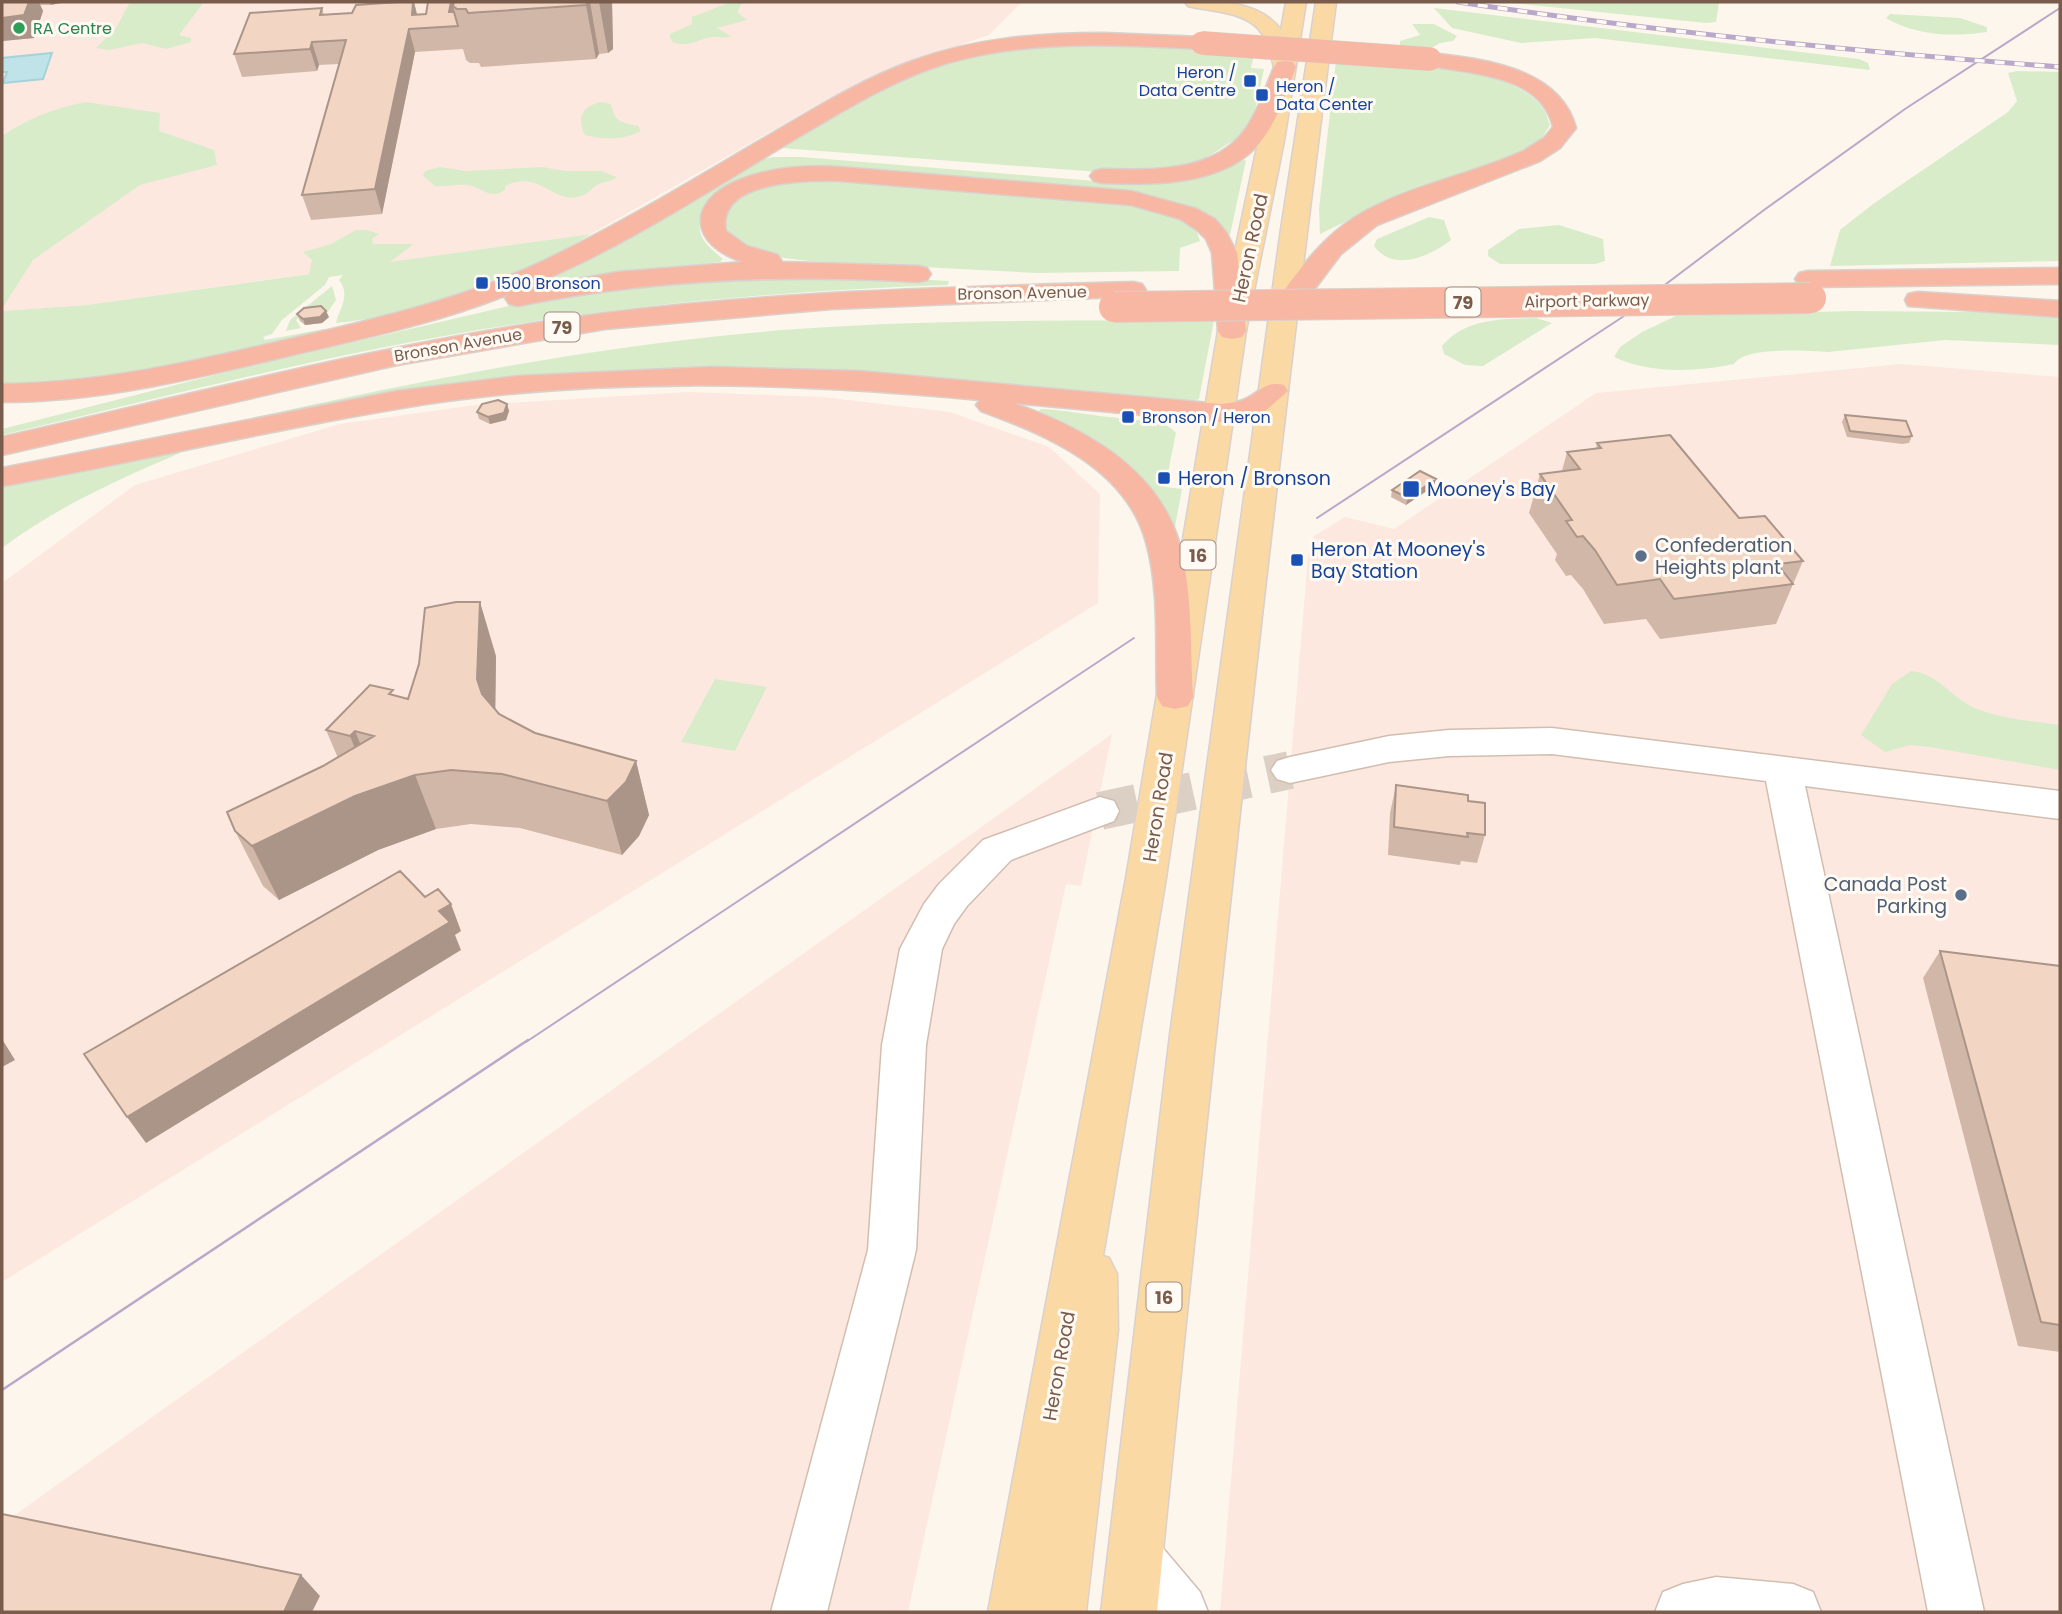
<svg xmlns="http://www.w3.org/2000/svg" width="2062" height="1614" font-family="Poppins,sans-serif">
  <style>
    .commercial { fill: #fde8e0 }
    .green { fill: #d8ecc9 }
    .water { fill: #bfe3e8; stroke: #a5d3da; stroke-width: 2 }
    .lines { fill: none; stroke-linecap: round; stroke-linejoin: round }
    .minor-tunnel { stroke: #dcd0c4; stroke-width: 38; stroke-dasharray: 38 19; stroke-linecap: butt }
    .minor-casing { stroke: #d1beb0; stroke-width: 3 }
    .major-casing { stroke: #dad1cd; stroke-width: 3 }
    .highway-casing { stroke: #dad1cd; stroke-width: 3 }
    .minor { fill: #fff; fill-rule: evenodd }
    .major { fill: #fbd9a5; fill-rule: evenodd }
    .highway { fill: #f7b7a3; fill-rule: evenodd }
    .tram-far1 { stroke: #b9a8c9; stroke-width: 2 }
    .tram { stroke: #b9a8c9; stroke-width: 2.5 }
    .rail-casing { stroke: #b9a8c9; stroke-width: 5 }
    .rail { stroke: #fffaf3; stroke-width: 3.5; stroke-dasharray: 10; stroke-linecap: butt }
    .highway-bridge-far1-casing { stroke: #dad1cd; stroke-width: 24; stroke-linecap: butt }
    .highway-bridge-casing { stroke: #dad1cd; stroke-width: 32; stroke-linecap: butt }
    .highway-bridge-far1 { stroke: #f7b7a3; stroke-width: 23 }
    .highway-bridge { stroke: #f7b7a3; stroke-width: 30 }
    .wall { fill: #d1b7a8 }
    .shaded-wall { fill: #aa9588 }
    .building { fill: #f3d5c3; stroke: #aa9588; stroke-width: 2 }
    .leisure-dot { fill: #2e9e5b; stroke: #fffaf3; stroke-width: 2.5 }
    .transit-dot { fill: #1a4fb4; stroke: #fffaf3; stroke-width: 2.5 }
    .service-dot { fill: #5c6f8a; stroke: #fffaf3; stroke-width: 2.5 }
    .labels { text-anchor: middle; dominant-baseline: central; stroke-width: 6; stroke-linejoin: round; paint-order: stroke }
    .far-leisure-label { font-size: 16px; fill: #27864d; stroke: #fffaf3; text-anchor: start }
    .far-transit-label { font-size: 16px; fill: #164399; stroke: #fffaf3; text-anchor: start }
    .far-street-label { font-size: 16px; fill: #7a5c4d; stroke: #fffaf3 }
    .shield { fill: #fffaf3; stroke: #a28b7f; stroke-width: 2 }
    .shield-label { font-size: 18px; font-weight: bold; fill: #7a5c4d }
    .street-label { font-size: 19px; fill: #7a5c4d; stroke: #fffaf3 }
    .transit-label { font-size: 19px; fill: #164399; stroke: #fffaf3; text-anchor: start }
    .service-label { font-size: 19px; fill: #4e5e75; stroke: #fffaf3; text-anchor: start }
  </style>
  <rect width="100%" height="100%" fill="#fdf6ec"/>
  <path class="commercial" d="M2,2H1022L989,35L883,72L817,105L591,234L87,305L2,311Z
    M1901,364L2060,377V1612H1220L1308,557L1314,536L1345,517L1394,529L1596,393Z
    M688,392L822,397L950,412L1049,447L1100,494L1098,603L2,1282V583L135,485L340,424L475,405Z
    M1112,734L1081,886L1066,884L908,1612H2V1524Z"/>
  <path class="green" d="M130,2H204L179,35L191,38V42L166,49L142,43L109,50L96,48L116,28Z
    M731,2L742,3L737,12L747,20L717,28L731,36C724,39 720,37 713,37C697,38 690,49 673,42L670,38V34L692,24V17Z
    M1501,2H1713L1719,3L1716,22L1706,23Z
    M1434,8L1859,59L1868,63L1870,70L1595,38L1521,43L1452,28Z
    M1890,14L1960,18L1987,27V32C1953,37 1916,36 1886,18Z
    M1412,24H1434L1457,36L1453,41L1440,43L1428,50L1400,47V41L1420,35Z
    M1032,44L1137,45L1254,54L1251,68L1264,69L1254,115L1246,135C1235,137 1216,153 1203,159L1206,161L1160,171L1099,172L781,148L872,91L931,65Z
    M1336,61C1388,64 1514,62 1544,110C1547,114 1548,121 1550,125L1540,141L1523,151L1398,196L1320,234L1319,209Z
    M2017,71L2060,72V261L1830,266L1840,230L1873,204L2008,112L2017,101L2008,73Z
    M86,102L160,113L159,131L214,150L217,165L140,185L33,260L2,309V136C28,118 55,108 86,102Z
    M600,102L611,104C616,123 618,121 638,126L641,131C624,140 604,140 585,135C576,117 582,107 600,102Z
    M773,157H802L1095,181L1246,160L1230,235L1213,221L1175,204L826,168L712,200C691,228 698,239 723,259L720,262L613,275L510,294L759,160Z
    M440,167L465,171L542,167L566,171H601L617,177C611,182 604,181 597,185C590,190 587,195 578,197C552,203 539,169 505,186V190C490,201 481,186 466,185C456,184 446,187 435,186L423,176L425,171Z
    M816,179L1119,202C1149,207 1174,214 1200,230L1197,232L1200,241L1180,248L1179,271L1037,273L809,261C780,257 736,256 723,226C724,221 725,214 727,209C740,184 792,182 816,179Z
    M1429,217L1444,220L1451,240C1430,256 1394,273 1374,246L1377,239Z
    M1559,225L1603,239L1605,261L1595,264H1500L1488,256V250L1519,229Z
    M356,230H367L379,234L372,239L373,244H414L390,262L591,234L530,270H522C463,291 400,318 336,323C340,307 351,295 339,280L343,275L329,277L325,285L282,320L272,334L263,337L265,340L324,329V332L105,381L2,386V311L87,305L309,274L312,260L303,252L331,244Z
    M846,275L949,281L948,285C801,290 655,302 510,325C339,351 170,396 2,435V429L242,368L543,298L667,279Z
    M332,286L336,300L327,313L302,315L296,320L301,328L286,331L290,320Z
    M1853,311L1976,312L2060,316V345L1945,340L1828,352C1806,351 1746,346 1734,364C1696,372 1650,374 1614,357L1620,347L1642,332L1676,316Z
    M1536,318L1552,323L1483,366L1465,365L1444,354L1442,346C1466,318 1501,319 1536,318Z
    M1214,320L1199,399L1192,402L568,376L240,425L239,421C424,379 608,343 797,329C936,319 1075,321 1214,320Z
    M1041,409C1067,410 1093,416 1119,418V422L1134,423L1135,420C1149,421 1166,421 1176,433L1165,487L1182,489L1173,537L1037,413Z
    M179,451L180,453C117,480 57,507 2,548V485Z
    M1911,671C1938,673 1951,698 1975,708C2002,719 2032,721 2060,725V770L1930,747L1910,745L1885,752L1861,735L1892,684Z
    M715,679L767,687L735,751L681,742Z"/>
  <path class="water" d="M52,53L43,79L3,83L7,72H2V58Z"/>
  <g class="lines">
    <path class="minor-tunnel" d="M1100,811L1290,770"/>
    <g class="minor-casing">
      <path id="minor" d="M1552,728L2060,791V819L1805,786L1984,1612H1928L1766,781L1552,754L1449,756L1389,762L1290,783L1277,779L1271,770L1277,761L1290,757L1389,736L1449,730Z
        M1100,797L1114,801L1119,811L1114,821L1011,860L967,906L954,924L942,949L926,1045L916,1250L827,1612H771L868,1250L882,1045L900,949L924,904L939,884L983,840Z
        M1136,1532L1156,1540L1200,1592L1208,1612H1143L1116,1580L1108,1560L1116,1540Z
        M1716,1577L1793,1584L1813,1592L1821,1612H1655L1663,1592L1683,1584Z"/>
    </g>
    <g class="major-casing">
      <path id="major" d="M1185,2C1219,1 1259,0 1281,30L1286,2H1306L1284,141L1246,331L1166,878L1103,1256L1109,1258L1117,1274L1118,1330L1086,1612H988L1126,878L1218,331L1274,67C1271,56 1269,44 1263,35C1249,11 1212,12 1188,6Z
        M1316,2H1336C1267,538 1210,1075 1157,1612H1101L1170,1035L1280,236Z"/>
    </g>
    <g class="highway-casing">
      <path id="highway" d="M1104,33L1202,37L1209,39L1212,43L1209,47L1202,49C1118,45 1031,39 948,63C894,79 845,110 797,138C708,191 619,251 522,289L618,272L743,262C690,245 685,202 739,180C771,167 806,165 840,167L1131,191L1197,209L1215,219L1226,232L1237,253L1246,331L1242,337L1232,339L1222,337L1218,331L1212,253L1206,239L1197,230L1180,219L1131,205L840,181C808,180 716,180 726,231L747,246L778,255L782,262L918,266L927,268L931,274L927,280L918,282C782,274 651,279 518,306L509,304L505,298L507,295C434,324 356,340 280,358C188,380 97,402 2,402V384C98,383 188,363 281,341C371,320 461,300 545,260C623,223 697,177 771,134C817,107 862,79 912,61C974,38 1039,33 1104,33Z
        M1430,53C1484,59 1560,68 1576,128L1560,148L1540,161L1377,225L1341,254L1295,315L1285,317L1275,315L1271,309C1293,278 1314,247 1345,224C1392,189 1468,176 1523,151L1544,138L1553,127C1540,72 1467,75 1422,64L1419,59L1422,54Z
        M1285,61L1293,62L1296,67C1285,95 1276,126 1255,148C1219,186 1150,185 1102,183L1094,181L1090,176L1094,171L1102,169C1149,170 1213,173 1244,131C1258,112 1265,88 1274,67L1277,62Z
        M2060,268V284L1808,287L1799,285L1795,279L1799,273L1808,271Z
        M1133,282L1142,284L1146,290L1142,296L831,309L605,329L397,365L2,455V437C202,392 401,339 605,313C780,291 957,287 1133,282Z
        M1918,292L2060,301V317L1908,306L1905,300L1908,294Z
        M711,367L858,371L1220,404C1227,403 1236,403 1243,400C1260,393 1264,380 1284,385L1288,391L1263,413L1220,422L1013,403C1082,427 1157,467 1179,542C1193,592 1190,646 1193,697L1188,706L1175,709L1162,706L1157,697C1155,646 1160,592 1146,542C1126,468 1046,435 981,411L976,405L980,400C786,382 588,376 396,409C264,431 133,463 2,486V468L397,391L518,376Z"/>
    </g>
    <use href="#minor" class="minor"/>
    <use href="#major" class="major"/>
    <use href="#highway" class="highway"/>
    <path class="tram-far1" d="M1317,518L1621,318L1764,210L1905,109L2060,8
      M526,1042L1134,638"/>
    <path class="tram" d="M2,1390L528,1040"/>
    <g class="rail-casing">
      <path id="rail" d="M1458,2C1658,32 1859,52 2060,67"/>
    </g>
    <use href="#rail" class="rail"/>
    <g class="highway-bridge-far1-casing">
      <path id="highway-bridge-far1" d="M1202,43L1430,59"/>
    </g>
    <g class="highway-bridge-casing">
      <path id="highway-bridge" d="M1114,307L1811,298"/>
    </g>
    <use href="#highway-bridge-far1" class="highway-bridge-far1"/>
    <use href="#highway-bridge" class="highway-bridge"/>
  </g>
  <path class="wall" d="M2,2H65L51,5H40L43,11L34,38L2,41Z
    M414,2L417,15L426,14L428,2H612L613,49L608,53L599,54L596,59L481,67L479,63H470L466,60L463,49L415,52L382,214L311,220L302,195L339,64L319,65L317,71L242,77L234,54L322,8L324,15L352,13Z
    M297,314L329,317L322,323L305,325L300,321Z
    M507,404L509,411L506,420L490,424L479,419L477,412Z
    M1845,415L1912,436L1909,443L1902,444L1847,437L1842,422Z
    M1597,443L1739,518L1803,561L1776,624L1660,639L1646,619L1604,624L1583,589L1571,575L1566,576L1555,560L1557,554L1529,513L1540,474L1562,471L1567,452L1596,449Z
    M1434,486L1406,505L1391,497L1392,490Z
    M496,656L495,710L499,714L535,733L636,761L649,815L639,836L622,855L520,828L471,824L436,829L378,850L279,900L263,886L235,831L323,766L338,758L326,730L394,695L408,699Z
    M1396,785L1468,801L1485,835L1477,863L1461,861L1460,865L1388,855L1390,813Z
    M1940,951L2060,966V1352L2018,1346L1923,978Z"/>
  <path class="shaded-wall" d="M29,2H39L43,11L34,38L2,41V18Z
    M50,2H65L51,5Z
    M414,2L419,23L412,15Z
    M451,2H460L453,6L457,22L449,12Z
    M589,2H590L599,54L596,59L586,5Z
    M599,2H612L613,49L608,53Z
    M409,29L415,52L382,214L375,189Z
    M312,42L319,65L317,71L310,49Z
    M326,311L329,317L322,323L305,325L303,319Z
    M507,404L509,411L506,420L490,424L488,417Z
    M1436,479L1434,486L1406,505L1408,498Z
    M480,602L496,656L495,733L477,679Z
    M355,731L377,785L415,775L436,829L378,850L279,900L252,846L355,796L372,790L350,736Z
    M636,761L649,815L639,836L622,855L607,801Z
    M451,904L461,931L455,935L461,950L146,1143L127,1117Z
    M2,1039L15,1060L2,1067Z
    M301,1575L320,1596L312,1612H284Z"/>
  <path class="building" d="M2,2H29L24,15L2,18Z
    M399,2H413L412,15L426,14L428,2H451L449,12H454L458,26L409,29L375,189L302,195L346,40L312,42L310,49L234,54L250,13L322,8L320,15L352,13L356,5Z
    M454,2H589L586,5L468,13L466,9H457L453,6Z
    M321,306L326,311L320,317L303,319L297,314L304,308Z
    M498,400L507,404L504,413L488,417L477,412L482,404Z
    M1845,415L1906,421L1912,436L1905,437L1850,431Z
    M1670,435L1739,518L1765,516L1803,561L1777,564L1793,584L1674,599L1660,579L1617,585L1595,550L1583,536L1577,537L1566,521L1572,520L1540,474L1580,469L1567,452L1601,448L1597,443Z
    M1420,471L1436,479L1408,498L1392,490Z
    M456,602H480L477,679L482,694L499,714L535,733L636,761L626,782L607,801L502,774L451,770L415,775L355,796L252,846L235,831L227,812L323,766L374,736L355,731L350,736L326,730L370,685L393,690L389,694L408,699L419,664L425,608Z
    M1396,785L1468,795V801L1485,803V835L1467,833L1468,837L1394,827Z
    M400,871L425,897L438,889L451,904L439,911L450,922L127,1117L84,1054Z
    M1940,951L2060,966V1325L2041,1322Z
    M2,1514L301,1575L284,1612H2Z"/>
  <circle class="leisure-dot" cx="19" cy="28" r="7"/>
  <g class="transit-dot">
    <rect x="1243" y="74" width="14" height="14" rx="3.5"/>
    <rect x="1255" y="88" width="14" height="14" rx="3.5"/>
    <rect x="475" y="276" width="14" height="14" rx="3.5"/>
    <rect x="1121" y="410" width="14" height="14" rx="3.5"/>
    <rect x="1157" y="471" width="14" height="14" rx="3.5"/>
    <rect x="1402" y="480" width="18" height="18" rx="3.5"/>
    <rect x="1290" y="553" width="14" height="14" rx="3.5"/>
  </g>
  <g class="service-dot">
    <circle cx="1641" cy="556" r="7"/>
    <circle cx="1961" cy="895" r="7"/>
  </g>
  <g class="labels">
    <g class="far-leisure-label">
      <text x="33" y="28">RA Centre</text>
    </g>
    <g class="far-transit-label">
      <text x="1236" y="72" text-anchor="end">Heron /<tspan x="1236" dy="18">Data Centre</tspan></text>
      <text x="1276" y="86">Heron /<tspan x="1276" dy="18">Data Center</tspan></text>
      <text x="496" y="283">1500 Bronson</text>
      <text x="1142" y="417">Bronson / Heron</text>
    </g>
    <g class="far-street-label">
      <text transform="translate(1022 293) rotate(-1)">Bronson Avenue</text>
      <text transform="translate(1587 301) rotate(-1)">Airport Parkway</text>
      <text transform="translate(458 345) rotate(-10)">Bronson Avenue</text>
    </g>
    <g class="shield">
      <rect x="1445.5" y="287.5" width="35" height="29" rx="5"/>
      <rect x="544.5" y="312.5" width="35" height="29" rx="5"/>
      <rect x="1180.5" y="540.5" width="35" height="29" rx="5"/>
      <rect x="1146.5" y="1282.5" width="35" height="29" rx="5"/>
    </g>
    <g class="shield-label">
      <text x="1463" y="302">79</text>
      <text x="562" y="327">79</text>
      <text x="1198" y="555">16</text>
      <text x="1164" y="1297">16</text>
    </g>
    <g class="street-label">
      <text transform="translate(1250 248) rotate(-78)">Heron Road</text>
      <text transform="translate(1158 807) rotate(-81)">Heron Road</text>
      <text transform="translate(1059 1366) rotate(-80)">Heron Road</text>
    </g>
    <g class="transit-label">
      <text x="1178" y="478">Heron / Bronson</text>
      <text x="1427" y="489">Mooney's Bay</text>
      <text x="1311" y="549">Heron At Mooney's<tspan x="1311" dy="22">Bay Station</tspan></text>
    </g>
    <g class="service-label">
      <text x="1655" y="545">Confederation<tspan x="1655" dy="22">Heights plant</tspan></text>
      <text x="1947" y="884" text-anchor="end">Canada Post<tspan x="1947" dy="22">Parking</tspan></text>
    </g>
  </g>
  <rect width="2062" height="1614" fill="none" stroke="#7a5c4d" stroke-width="7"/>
</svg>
